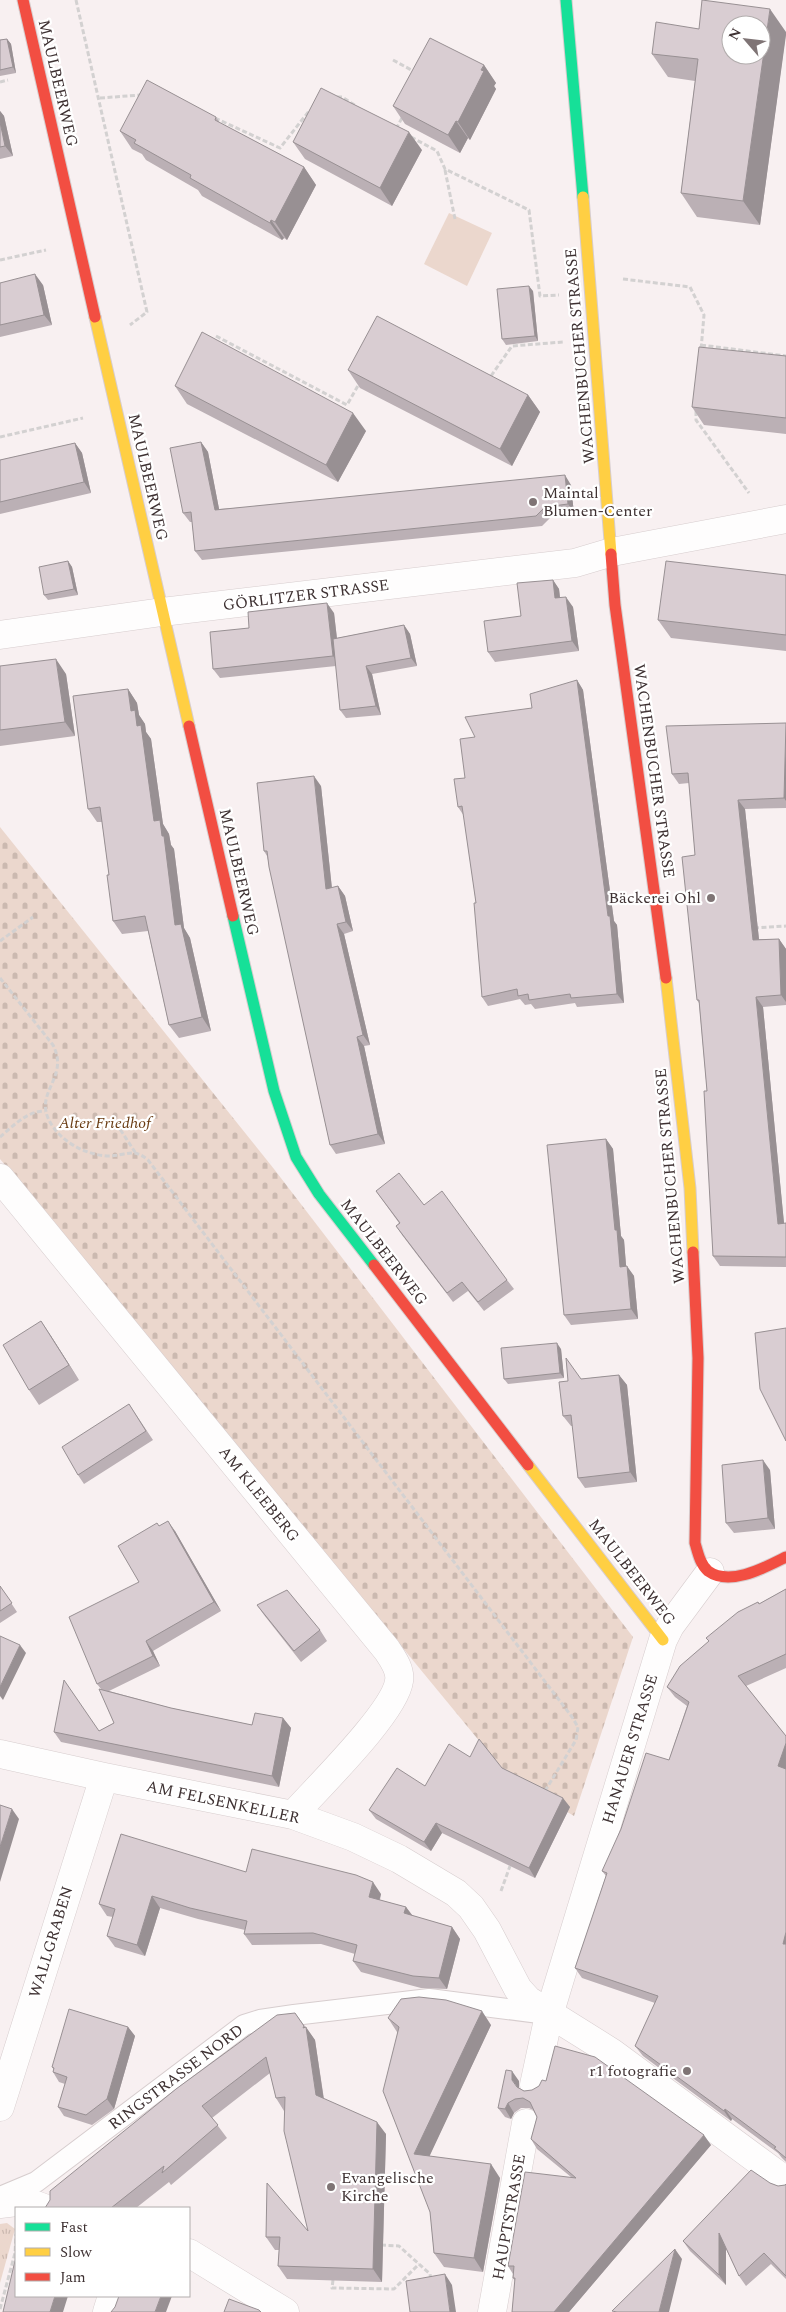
<svg xmlns="http://www.w3.org/2000/svg" width="786" height="2312" font-family="Spectral,serif">
  <style>
    .grass { fill: url(#grass-tufts) }
    .cemetery { fill: url(#cemetery-stones) }
    .green { fill: #ebd7cd }
    .lines { fill: none; stroke-linecap: round; stroke-linejoin: round }
    .lane-casing { stroke: #d7cdce; stroke-width: 22 }
    .street-casing { stroke: #d7cdce; stroke-width: 29 }
    .fast-casing { stroke: #d7cdce; stroke-width: 13 }
    .slow-casing { stroke: #d7cdce; stroke-width: 13 }
    .jam-casing { stroke: #d7cdce; stroke-width: 13 }
    .path { stroke: #d3d1d1; stroke-width: 3; stroke-dasharray: 5 2.5; stroke-linecap: butt }
    .lane { stroke: #fefdfd; stroke-width: 20 }
    .street { stroke: #fefdfd; stroke-width: 28 }
    .fast { stroke: #16e098; stroke-width: 11 }
    .slow { stroke: #ffcf43; stroke-width: 11 }
    .jam { stroke: #f24e42; stroke-width: 11 }
    .wall { fill: #bbb0b5 }
    .shaded-wall { fill: #989093 }
    .building { fill: #d9cdd2; stroke: #989093; fill-rule: evenodd }
    .poi-dot { fill: #7f7475; stroke: #fff; stroke-width: 2 }
    .labels { text-anchor: middle; dominant-baseline: central; stroke-width: 4.5; stroke-linejoin: round; paint-order: stroke }
    .street-label { font-size: 16px; fill: #3e3132; stroke: #fff }
    .poi-label { font-size: 16px; fill: #3e3132; stroke: #fff; text-anchor: start }
    .park-label { font-size: 16px; font-style: italic; fill: #693b12; stroke: #fff }
  </style>
  <defs>
    <pattern id="grass-tufts" width="24" height="20" patternUnits="userSpaceOnUse" patternTransform="scale(1.25)"><rect width="24" height="20" fill="#ebd7cd"/><path d="M3 7l-1-3M5 7V3M7 7l1-3M15 17l-1-3M17 17v-4M19 17l1-3" fill="none" stroke="#cbb9b0"/></pattern>
    <pattern id="cemetery-stones" width="16" height="16" patternUnits="userSpaceOnUse" patternTransform="scale(1.25)"><rect width="16" height="16" fill="#ebd7cd"/><path d="M2 7V4a2 2 0 0 1 4 0v3zM10 15v-3a2 2 0 0 1 4 0v3z" fill="#cbb9b0"/></pattern>
  </defs>
  <rect width="100%" height="100%" fill="#f8f0f1"/>
  <path class="grass" d="M7,2223L15,2229L0,2283V2224Z"/>
  <path class="cemetery" d="M0,827L274,1169L633,1637L574,1816L509,1777L0,1159Z"/>
  <path class="green" d="M449,213L492,233L467,286L424,264Z"/>
  <g class="lines">
    <g class="lane-casing">
      <path id="lane" d="M0,2197L36,2182L244,2025L260,2020L294,2015L429,1999L547,2014"/>
    </g>
    <g class="street-casing">
      <path id="street" d="M0,635L162,612L575,563L612,552L786,519
        M0,1178L387,1650C393,1659 401,1670 399,1681C395,1712 317,1788 293,1815
        M0,1754L104,1777L293,1815L353,1837L399,1859L456,1893L471,1907L487,1930L518,1989L528,2000L611,2052L786,2181
        M534,2085L549,2015L663,1640L670,1626L710,1572
        M0,2107L104,1777
        M0,2204L25,2201L44,2208
        M189,2253L285,2312
        M107,2312L112,2296
        M492,2312L526,2123"/>
    </g>
    <g class="fast-casing">
      <path id="fast" d="M566,0L583,197
        M233,916L274,1091L296,1157L319,1194L374,1265"/>
    </g>
    <g class="slow-casing">
      <path id="slow" d="M583,197L611,554
        M95,317L189,726
        M666,978L690,1188L693,1252
        M528,1465L663,1640"/>
    </g>
    <g class="jam-casing">
      <path id="jam" d="M23,0L95,317
        M611,554L615,605L666,978
        M189,726L233,916
        M693,1252L698,1358L695,1543C698,1553 700,1564 708,1571C730,1587 766,1567 786,1557
        M374,1265L528,1465"/>
    </g>
    <path class="path" d="M76,0L147,312L130,325
      M393,60L415,72
      M0,82L8,80
      M337,97H342L356,106
      M100,98L141,95
      M215,118L280,148L309,111
      M396,129L403,116
      M411,137L437,151L445,169L529,210L540,296L559,295
      M445,170L455,219
      M0,260L46,250
      M623,279L690,287L704,315L701,350
      M216,336L347,405L360,382
      M701,345L786,356
      M491,376L512,346L563,342
      M696,411V420L749,493
      M0,437L83,418
      M754,928L786,926
      M0,941L33,917
      M0,978L53,1045C70,1078 33,1092 50,1122C61,1142 86,1155 108,1156C126,1156 133,1147 148,1160L572,1717L578,1727L576,1740L545,1791
      M112,1117L135,1152
      M0,1137C13,1126 27,1111 45,1111
      M501,1891L510,1866
      M381,2245L399,2246L430,2274L431,2280
      M333,2280L332,2288L394,2289L419,2264
      M0,2309L15,2253L16,2234"/>
    <use href="#lane" class="lane"/>
    <use href="#street" class="street"/>
    <use href="#fast" class="fast"/>
    <use href="#slow" class="slow"/>
    <use href="#jam" class="jam"/>
  </g>
  <path class="wall" d="M786,32L760,225L697,217L681,193L695,81L668,77L652,54Z
    M7,39L11,44L16,73L0,76V40Z
    M484,65L496,83L494,86L496,89L470,140L468,138L460,153L405,124L393,106Z
    M0,111L4,116L13,156L0,159Z
    M216,117L220,123L304,167L316,185L287,240L284,238L282,240L202,196L198,190L146,160L142,154L132,149L120,131Z
    M293,142L422,150L392,206L305,159Z
    M0,283L43,285L52,325L0,337Z
    M533,291L538,341L506,345L502,339Z
    M786,356V434L704,425L692,407Z
    M348,370L528,395L540,412L512,466L360,388Z
    M175,386L366,431L338,482L187,404Z
    M201,442L208,452L219,509L571,485L574,514L551,517L542,526L202,560L195,551L192,522H190L183,513Z
    M75,443L82,453L91,493L0,514V460Z
    M68,561L72,567L78,595L48,600L44,595Z
    M786,575V651L671,638L658,620Z
    M553,580L559,589L560,597L573,607L579,651L495,662L488,652Z
    M334,613L337,638L404,625L410,634L417,666L372,674L381,715L346,718L340,710L336,666L220,678L213,669L249,628Z
    M0,666L66,674L75,736L0,746Z
    M577,680L583,690L614,921L617,925L624,1003L577,1007L575,1003L535,1009L531,1004L525,1005L520,999L488,1006L482,997L476,903L464,816L458,807L475,737L532,708Z
    M128,689L137,703L139,715L145,724L146,732L151,739L163,824L169,834L171,845L174,849L184,928L190,938L211,1031L179,1038L169,1025L148,931L122,934L113,921L109,875L102,822H97L88,809Z
    M786,723V808L745,809L759,939H779L786,949V1005L763,1007L784,1224L786,1223V1267L720,1266L713,1256L707,1091L699,1003L697,1000L695,855L689,783L679,784L672,774Z
    M321,786L332,888L338,886L345,896L353,931L344,934L370,1045L364,1046L385,1144L336,1154L330,1145L267,856L264,851Z
    M606,1139L613,1149L621,1236L624,1240L626,1266L634,1276L638,1319L571,1325L564,1315Z
    M376,1191L424,1205L507,1280L514,1289L484,1311L468,1291L453,1302L402,1235L396,1226L399,1223Z
    M41,1321L51,1336L79,1380L39,1405L29,1390Z
    M561,1349L564,1378L508,1384L504,1379Z
    M619,1375L627,1385L637,1482L585,1488L578,1478L573,1426H571L563,1416L581,1379Z
    M129,1404L153,1440L84,1484L78,1475Z
    M770,1470L775,1529L734,1533L726,1523Z
    M159,1526L175,1531L221,1611L153,1651L160,1666L109,1691L171,1708L252,1725L283,1718L291,1728L279,1787L61,1742L54,1732L99,1731L114,1723L101,1689L97,1684L139,1582Z
    M0,1586L17,1612L0,1623Z
    M786,1589V1668L746,1686L786,1736V2162L782,2158L778,2153L732,2119L731,2121L643,2056L635,2046L655,2003L582,1978L575,1968L606,1876L602,1871L669,1760L687,1706L675,1697L667,1687L709,1641L758,1602L759,1604Z
    M257,1605L320,1630L327,1641L301,1662L264,1615Z
    M470,1757L502,1768L570,1807L535,1878L442,1833L431,1851L376,1819L369,1810L425,1786Z
    M246,1872L381,1894L380,1900L406,1907L413,1916L452,1927L460,1939L447,1989L421,1988L361,1972L353,1961L355,1954L321,1944L252,1945L244,1934L245,1930L198,1919L160,1908L145,1956L115,1947L107,1936L113,1917L107,1916L99,1904Z
    M295,2013L315,2040L324,2099L386,2134L382,2282L287,2279L278,2266L279,2250H275L266,2237L308,2231L284,2111L276,2098L270,2073L212,2118L227,2138L171,2185L169,2182L136,2208H41H45Z
    M388,2018L491,2025L429,2156L500,2178L483,2272L444,2267L434,2253L430,2212L397,2032Z
    M128,2027L135,2036L114,2109L92,2125L64,2116L58,2107L65,2084L59,2082L53,2072L54,2070L52,2067Z
    M519,2081V2088L524,2091L711,2145L569,2312H512L515,2281L513,2278V2274L508,2266L571,2177L537,2149L531,2139L537,2117L533,2110L529,2108H521L514,2113L511,2119L505,2117L498,2108Z
    M770,2183L778,2186L785,2185L786,2184V2279L771,2264L746,2286L739,2276L726,2249V2285L690,2251L683,2241Z"/>
  <path class="shaded-wall" d="M770,9L786,32V35L760,225L743,201Z
    M7,39L11,44L16,73L13,67Z
    M484,65L496,83L494,86L496,89L470,140L458,122Z
    M0,111L4,116L13,156L5,146L0,122Z
    M456,121L468,138L460,153L448,135Z
    M409,132L422,150L392,206L380,188Z
    M304,167L316,185L287,240L275,222Z
    M271,220L284,238L282,240L270,223Z
    M35,274L43,285L52,325L44,315Z
    M529,286L533,291L538,341L535,336Z
    M528,395L540,412L512,466L500,449Z
    M353,413L366,431L338,482L326,465Z
    M201,442L208,452L221,519L215,510Z
    M75,443L82,453L91,493L84,482Z
    M565,475L571,485L574,514L568,504Z
    M68,561L72,567L78,595L74,589Z
    M553,580L559,589L561,608L555,598Z
    M566,597L573,607L579,651L572,641Z
    M327,603L334,613L340,666L333,656Z
    M404,625L410,634L417,666L411,658Z
    M56,659L66,674L75,736L65,722Z
    M366,666L372,674L381,715L376,706Z
    M577,680L583,690L614,921L617,925L624,1003L617,994L608,916Z
    M128,689L137,703L139,715L145,724L146,732L151,739L163,824L169,834L171,845L174,849L184,928L190,938L211,1031L202,1017L175,925L162,836L154,821L137,726L131,711Z
    M786,731V801L784,798Z
    M314,776L321,786L333,899L326,889Z
    M738,800L745,809L760,949L753,940Z
    M338,886L345,896L353,931L346,922Z
    M337,924L344,934L370,1045L363,1035Z
    M779,939L786,949V1002L781,995Z
    M756,997L763,1007L785,1233L778,1224Z
    M357,1037L364,1046L385,1144L378,1134Z
    M606,1139L613,1149L621,1236L624,1240L627,1277L620,1267L615,1230Z
    M627,1266L634,1276L638,1319L631,1309Z
    M41,1321L51,1336L79,1380L69,1365Z
    M557,1343L561,1349L564,1378L560,1373Z
    M619,1375L627,1385L637,1482L630,1472Z
    M763,1460L770,1470L775,1529L768,1518Z
    M168,1521L175,1531L221,1611L214,1602Z
    M146,1641L153,1651L160,1666L153,1656Z
    M20,1645L26,1653L3,1700L0,1696V1687Z
    M283,1718L291,1728L279,1787L272,1776Z
    M786,1743V1773L778,1766Z
    M563,1798L570,1807L535,1878L529,1868Z
    M12,1809L19,1819L0,1882V1847Z
    M436,1823L442,1833L431,1851L424,1842Z
    M373,1882L381,1894L377,1908L369,1897Z
    M152,1896L160,1908L145,1956L137,1945Z
    M406,1907L414,1918L404,1913Z
    M452,1927L460,1939L447,1989L439,1978Z
    M786,1932V1948L783,1944Z
    M482,2011L491,2025L424,2168L414,2154Z
    M128,2027L135,2036L114,2109L107,2099Z
    M306,2027L315,2040L325,2108L316,2095Z
    M512,2071L519,2081V2089L512,2080Z
    M508,2103L514,2113L511,2119L505,2109Z
    M725,2109L732,2119L731,2121L724,2111Z
    M377,2122L386,2134L382,2282L373,2269Z
    M704,2135L711,2145L569,2312H554Z
    M491,2164L500,2178L483,2272L474,2258Z
    M719,2233L726,2244V2285L719,2275Z
    M675,2249L682,2259L669,2312H659Z
    M445,2274L452,2285L456,2312H450Z
    M55,2296H68L63,2312H50Z
    M161,2296H172L166,2312H155Z"/>
  <path class="building" d="M702,0L770,9L743,201L681,193L698,59L652,54L656,22L699,29ZM731,25H761V55H731Z
    M430,38L484,65L481,70L484,71L475,89L458,122L456,121L448,135L393,106Z
    M7,39L13,67L0,70V40Z
    M147,80L216,117L215,120L304,167L275,222L271,220L270,223L190,178L191,175L134,143L136,140L120,131Z
    M321,88L409,132L380,188L293,142Z
    M0,122L5,146L0,147Z
    M35,274L44,315L0,325V283Z
    M529,286L535,336L502,339L497,289Z
    M377,316L528,395L500,449L348,370Z
    M202,332L353,413L326,465L175,386Z
    M699,347L786,356V418L692,407Z
    M201,442L215,510L565,475L568,504L545,507L536,516L195,551L191,512L183,513L170,448Z
    M75,443L84,482L0,502V460Z
    M68,561L74,589L44,595L39,567Z
    M666,561L786,575V635L658,620Z
    M553,580L555,598L566,597L572,641L488,652L484,621L521,616L517,583Z
    M327,603L333,656L213,669L210,632L249,628L248,612Z
    M404,625L411,658L366,666L376,706L340,710L333,639Z
    M56,659L65,722L0,730V666Z
    M577,680L608,916H610L617,994L571,998L570,994L529,1000L528,994L518,996L517,989L482,997L474,903H476L462,806L458,807L454,779L465,778L460,739L475,737L465,717L532,708L530,694Z
    M128,689L131,711L135,710L137,726L141,725L154,821L160,820L162,836H164L175,925L181,924L202,1017L169,1025L145,916L113,921L107,875H109L100,807L88,809L73,696Z
    M786,723L784,798L738,800L753,940L779,939L781,995L756,997L778,1224L786,1223V1257L713,1256L704,1091H707L699,1000H697L682,857L695,855L688,773L672,774L666,726Z
    M314,776L326,889L338,886L346,922L337,924L363,1035L357,1037L378,1134L330,1145L269,867L267,851H264L257,783Z
    M606,1139L615,1230H617L620,1267L627,1266L631,1309L564,1315L547,1145Z
    M399,1173L424,1205L442,1191L507,1280L478,1302L462,1282L447,1293L396,1226L400,1223L376,1191Z
    M41,1321L69,1365L29,1390L3,1345Z
    M786,1328V1441L760,1389L755,1333Z
    M557,1343L560,1373L504,1379L501,1348Z
    M566,1358L581,1379L619,1375L630,1472L578,1478L571,1415L563,1416L559,1382L568,1381Z
    M129,1404L146,1431L78,1475L62,1447Z
    M763,1460L768,1518L726,1523L722,1465Z
    M168,1521L214,1602L146,1641L153,1656L97,1684L69,1617L139,1582L118,1546L157,1523L159,1526Z
    M0,1586L12,1603L0,1611Z
    M786,1589V1654L738,1676L786,1736V1743L778,1766L786,1769V1932L783,1944H786V2158L774,2148L776,2147L725,2109L724,2111L635,2046L658,1996L575,1968L607,1873L602,1871L621,1829L646,1753L669,1760L689,1702L667,1687L680,1666L709,1641L706,1638L738,1612L758,1602L759,1604Z
    M287,1590L320,1630L294,1651L257,1605Z
    M0,1636L20,1645L0,1687Z
    M64,1680L99,1731L114,1723L99,1689L171,1708L252,1725L255,1713L283,1718L272,1776L54,1732Z
    M479,1739L502,1768L563,1798L529,1868L436,1823L424,1842L369,1810L397,1768L425,1786L449,1744L470,1757Z
    M0,1805L12,1809L0,1847Z
    M121,1834L246,1872L252,1849L356,1875L373,1882L369,1897L406,1907L404,1913L452,1927L439,1978L413,1976L353,1961L357,1945L313,1933L244,1934L247,1921L190,1908L152,1896L137,1945L107,1936L115,1909L99,1904Z
    M419,1997L446,2000L482,2011L414,2154L491,2164L474,2258L434,2253L430,2212L383,2091L399,2027L388,2018L401,1999Z
    M69,2009L128,2027L107,2099L86,2115L58,2107L67,2077L53,2072L54,2068L52,2067Z
    M295,2013L304,2026L303,2028L306,2027L316,2095L377,2122L373,2269L278,2266L280,2237H266L267,2183L308,2231L284,2131L285,2097L276,2098L266,2057L202,2106L218,2125L162,2173L164,2166L111,2208H41H45L50,2200V2191L176,2089L277,2015Z
    M555,2046L595,2057L704,2135L554,2312H512L515,2278H513L514,2266H508L525,2172L576,2178L531,2139L537,2117L530,2102L523,2098L515,2099L508,2103L505,2109L498,2108L506,2070L512,2071V2080L517,2087L524,2091L532,2090L539,2086L542,2080L546,2081Z
    M751,2170L770,2183L778,2186L785,2185L786,2184V2276L764,2253L739,2276L719,2233V2275L683,2241Z
    M675,2249L659,2312H617L612,2311Z
    M16,2257V2296H55L50,2312H3L14,2265Z
    M445,2274L450,2312H410L406,2281Z
    M119,2296H161L155,2312H111L115,2307Z
    M229,2299L259,2310L261,2312H224Z"/>
  <g class="poi-dot">
    <circle cx="533" cy="502" r="5"/>
    <circle cx="711" cy="898" r="5"/>
    <circle cx="687" cy="2071" r="5"/>
    <circle cx="331" cy="2187" r="5"/>
  </g>
  <g class="labels">
    <g class="street-label">
      <text transform="translate(58 83) rotate(77)">MAULBEERWEG</text>
      <text transform="translate(580 356) rotate(-95)">WACHENBUCHER STRASSE</text>
      <text transform="translate(148 477) rotate(77)">MAULBEERWEG</text>
      <text transform="translate(306 595) rotate(-7)">GÖRLITZER STRASSE</text>
      <text transform="translate(654 771) rotate(82)">WACHENBUCHER STRASSE</text>
      <text transform="translate(239 872) rotate(77)">MAULBEERWEG</text>
      <text transform="translate(670 1176) rotate(-95)">WACHENBUCHER STRASSE</text>
      <text transform="translate(384 1252) rotate(52)">MAULBEERWEG</text>
      <text transform="translate(259 1494) rotate(51)">AM KLEEBERG</text>
      <text transform="translate(632 1572) rotate(52)">MAULBEERWEG</text>
      <text transform="translate(630 1749) rotate(-73)">HANAUER STRASSE</text>
      <text transform="translate(223 1802) rotate(12)">AM FELSENKELLER</text>
      <text transform="translate(51 1942) rotate(-73)">WALLGRABEN</text>
      <text transform="translate(176 2077) rotate(-37)">RINGSTRASSE NORD</text>
      <text transform="translate(509 2217) rotate(-80)">HAUPTSTRASSE</text>
    </g>
    <g class="poi-label">
      <text x="543" y="493">Maintal<tspan x="543" dy="18">Blumen-Center</tspan></text>
      <text x="701" y="898" text-anchor="end">Bäckerei Ohl</text>
      <text x="677" y="2071" text-anchor="end">r1 fotografie</text>
      <text x="341" y="2178">Evangelische<tspan x="341" dy="18">Kirche</tspan></text>
    </g>
    <g class="park-label">
      <text x="105" y="1123">Alter Friedhof</text>
    </g>
  </g>
  <rect x="15" y="2207" width="175" height="90" fill="#ffffff" stroke="#b2adad"/>
  <rect x="25" y="2223" width="25" height="8" fill="#16e098" stroke="#b2adad"/>
  <text x="60" y="2232" font-size="15" fill="#3e3132">Fast</text>
  <rect x="25" y="2248" width="25" height="8" fill="#ffcf43" stroke="#b2adad"/>
  <text x="60" y="2257" font-size="15" fill="#3e3132">Slow</text>
  <rect x="25" y="2273" width="25" height="8" fill="#f24e42" stroke="#b2adad"/>
  <text x="60" y="2282" font-size="15" fill="#3e3132">Jam</text>
  <g transform="translate(746 40) rotate(298)"><circle r="24" fill="#ffffff" stroke="#b2adad"/>
  <path d="M0-4L9 19L0 12L-9 19Z" fill="#7f7475"/>
  <text y="-8" font-size="14" font-weight="bold" text-anchor="middle" fill="#3e3132">N</text>
  </g>
</svg>
